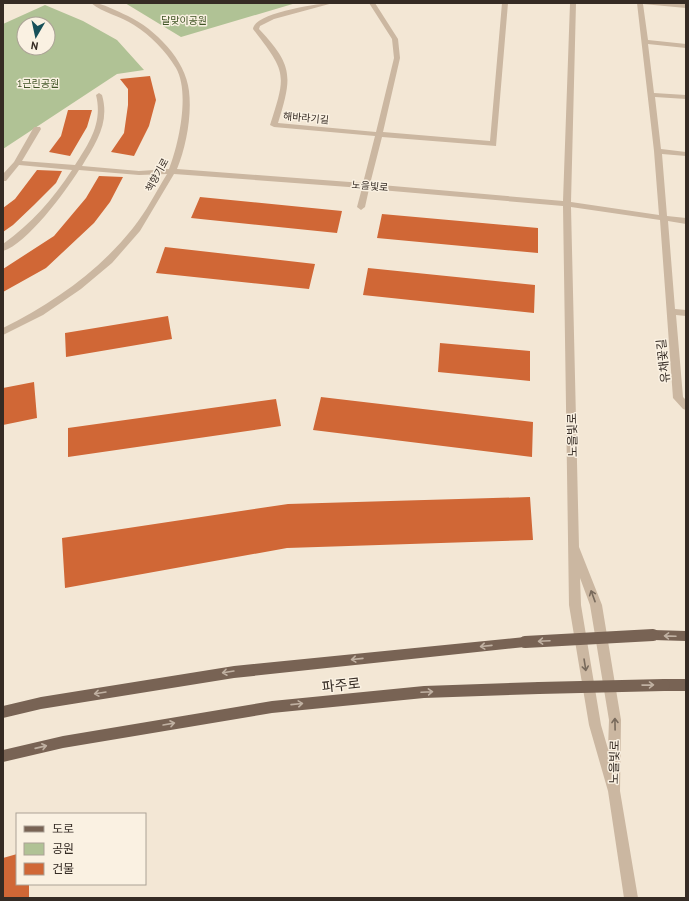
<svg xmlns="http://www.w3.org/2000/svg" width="689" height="901" font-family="'PT Sans','Noto Sans KR',sans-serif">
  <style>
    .green { fill: #b0c295; fill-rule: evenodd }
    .building { fill: #d06736 }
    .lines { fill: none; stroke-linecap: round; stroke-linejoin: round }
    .minor { fill: #cbb7a1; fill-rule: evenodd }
    .major { fill: #786354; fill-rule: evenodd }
    .major-bridge { stroke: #786354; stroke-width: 12 }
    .oneway { stroke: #786a5c }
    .oneway2 { stroke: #c0b1a2 }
    .labels { text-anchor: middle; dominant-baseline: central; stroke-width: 3; stroke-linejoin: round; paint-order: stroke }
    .far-park-label { font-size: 10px; fill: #405526; stroke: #faf1e2 }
    .far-street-label { font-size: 10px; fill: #352b24; stroke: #faf1e2 }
    .street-label { font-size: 12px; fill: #352b24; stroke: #faf1e2 }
    .near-street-label { font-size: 14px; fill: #352b24; stroke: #faf1e2 }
  </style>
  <rect width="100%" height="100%" fill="#f3e7d5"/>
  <path class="green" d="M125,3H296L181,37Z
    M45,5L83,21L117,40L144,70L117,74L3,149V24ZM24,24H48V48H24Z"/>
  <path class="building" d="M150,76L156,100L149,126L134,156L111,152L124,133L128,105V89L120,79Z
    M68,110H92L87,127L70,156L49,152L61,136Z
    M37,170L62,171L56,183L34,205L13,225L3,232V208L15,199Z
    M99,176L123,177L110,202L94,223L46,268L3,292V269L54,236L86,198Z
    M200,197L342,211L337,233L191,218Z
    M382,214L538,228V253L377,238Z
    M165,247L315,264L309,289L156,273Z
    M368,268L535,285L534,313L363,295Z
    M168,316L172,339L66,357L65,333Z
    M440,343L530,351V381L438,372Z
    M34,382L37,418L3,425V388Z
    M321,397L533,422L532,457L313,430Z
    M276,399L281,426L68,457V428Z
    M530,497L533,540L287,548L65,588L62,538L288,504Z
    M17,854V884H29V898H3V858Z"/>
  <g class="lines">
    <path class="minor" d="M91,3C104,3 116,11 128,16C155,29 186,60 189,91C192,116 186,147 177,169L363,183L375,136L274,127L270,125C287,73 286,72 253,29C254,13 319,3 333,3L274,19L260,26L259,29C294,66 292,77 278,123L376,132L394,58L392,39L369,3H375L398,39L400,58L383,132L490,141L502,3H508L496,146L382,137L370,184L563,201L570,3H576L571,202L659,215L654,151L637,3L686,4V8L643,4L648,40L686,44V48L648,44L654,93L686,95V99L655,97L661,149L686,152V156L662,154L667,216L686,218V224L668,221L675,309L686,310V316L676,315L683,397L686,400V410L683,409L673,398L660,220L571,207L579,547L602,605L621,720L620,791L638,898H624L608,791L589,725L569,605L563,206L369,189L365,207L361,210L357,207L362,188L174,174L140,231L112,263L81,289L43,315L3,335V328C53,303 98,272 133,228C146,212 156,192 167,174L139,175L79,170C65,192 27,244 3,251V244C31,224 53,199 72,170L19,165L6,181H3V174L14,162L34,127H40L41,129L22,161L75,165C89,143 103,123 96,95L99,93L102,95C110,123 96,143 82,166L139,171L169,169C179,144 190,92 176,68C165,50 151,36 134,25C121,16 103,13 91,3ZM580,578L590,605L609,720L608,749L601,725L581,605Z"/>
    <path class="major" d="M653,630L686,631V641L653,640L649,639L647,635L649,631Z
      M525,637L529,638L531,642L529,646L525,647L234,678L41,709L3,718V706L41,697L234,666Z
      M664,679H686V691H664L660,689L658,685L660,681Z
      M539,682L543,684L545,688L543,692L539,694L424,698L272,713L63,748L3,762V750L63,736L272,701L424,686Z"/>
    <path class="major-bridge" d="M525,642L653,635
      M539,688L664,685"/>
  </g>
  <defs><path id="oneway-shaft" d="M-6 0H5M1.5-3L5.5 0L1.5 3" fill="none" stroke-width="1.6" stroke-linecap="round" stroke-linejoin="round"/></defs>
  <g class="oneway">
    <use href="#oneway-shaft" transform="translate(593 596) rotate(-110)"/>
    <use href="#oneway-shaft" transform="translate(585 665) rotate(81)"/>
    <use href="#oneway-shaft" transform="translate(615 724) rotate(-91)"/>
  </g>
  <g class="oneway2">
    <use href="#oneway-shaft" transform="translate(670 636) rotate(-178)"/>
    <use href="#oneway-shaft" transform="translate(544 641) rotate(177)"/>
    <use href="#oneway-shaft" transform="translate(486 646) rotate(174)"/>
    <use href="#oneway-shaft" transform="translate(357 659) rotate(174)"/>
    <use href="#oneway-shaft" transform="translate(228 672) rotate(171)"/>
    <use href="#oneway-shaft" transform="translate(648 685) rotate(-1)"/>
    <use href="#oneway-shaft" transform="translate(427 692) rotate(-3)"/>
    <use href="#oneway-shaft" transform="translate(100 693) rotate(171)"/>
    <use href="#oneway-shaft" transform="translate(297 704) rotate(-6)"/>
    <use href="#oneway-shaft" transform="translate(169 724) rotate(-10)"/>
    <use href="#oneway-shaft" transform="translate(41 747) rotate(-13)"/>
  </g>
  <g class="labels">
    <g class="far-park-label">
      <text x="184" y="20">달맞이공원</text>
      <text x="38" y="83">1근린공원</text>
    </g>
    <g class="far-street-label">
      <text transform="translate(306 118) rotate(5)">해바라기길</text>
      <text transform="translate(157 175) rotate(-61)">책향기로</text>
      <text transform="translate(370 186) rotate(5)">노을빛로</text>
    </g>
    <g class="street-label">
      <text transform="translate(663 361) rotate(-96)">유채꽃길</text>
      <text transform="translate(572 435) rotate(-91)">노을빛로</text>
      <text transform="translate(614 762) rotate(-89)">노을빛로</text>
    </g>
    <g class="near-street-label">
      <text transform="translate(341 685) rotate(-6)">파주로</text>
    </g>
  </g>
  <rect width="689" height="901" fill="none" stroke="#352b24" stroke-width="8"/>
  <rect x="16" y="813" width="130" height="72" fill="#faf1e2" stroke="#aba296"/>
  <rect x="24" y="826" width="20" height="6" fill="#786354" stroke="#aba296"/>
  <text x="52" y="833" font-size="12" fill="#352b24">도로</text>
  <rect x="24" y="843" width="20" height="12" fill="#b0c295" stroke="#aba296"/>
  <text x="52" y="853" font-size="12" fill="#352b24">공원</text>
  <rect x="24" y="863" width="20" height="12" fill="#d06736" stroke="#aba296"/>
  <text x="52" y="873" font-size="12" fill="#352b24">건물</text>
  <g transform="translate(36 36) rotate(189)"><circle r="19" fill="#faf1e2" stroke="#aba296"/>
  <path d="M0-3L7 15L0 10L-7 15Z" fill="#175059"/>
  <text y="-6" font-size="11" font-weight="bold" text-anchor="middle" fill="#352b24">N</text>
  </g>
</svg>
